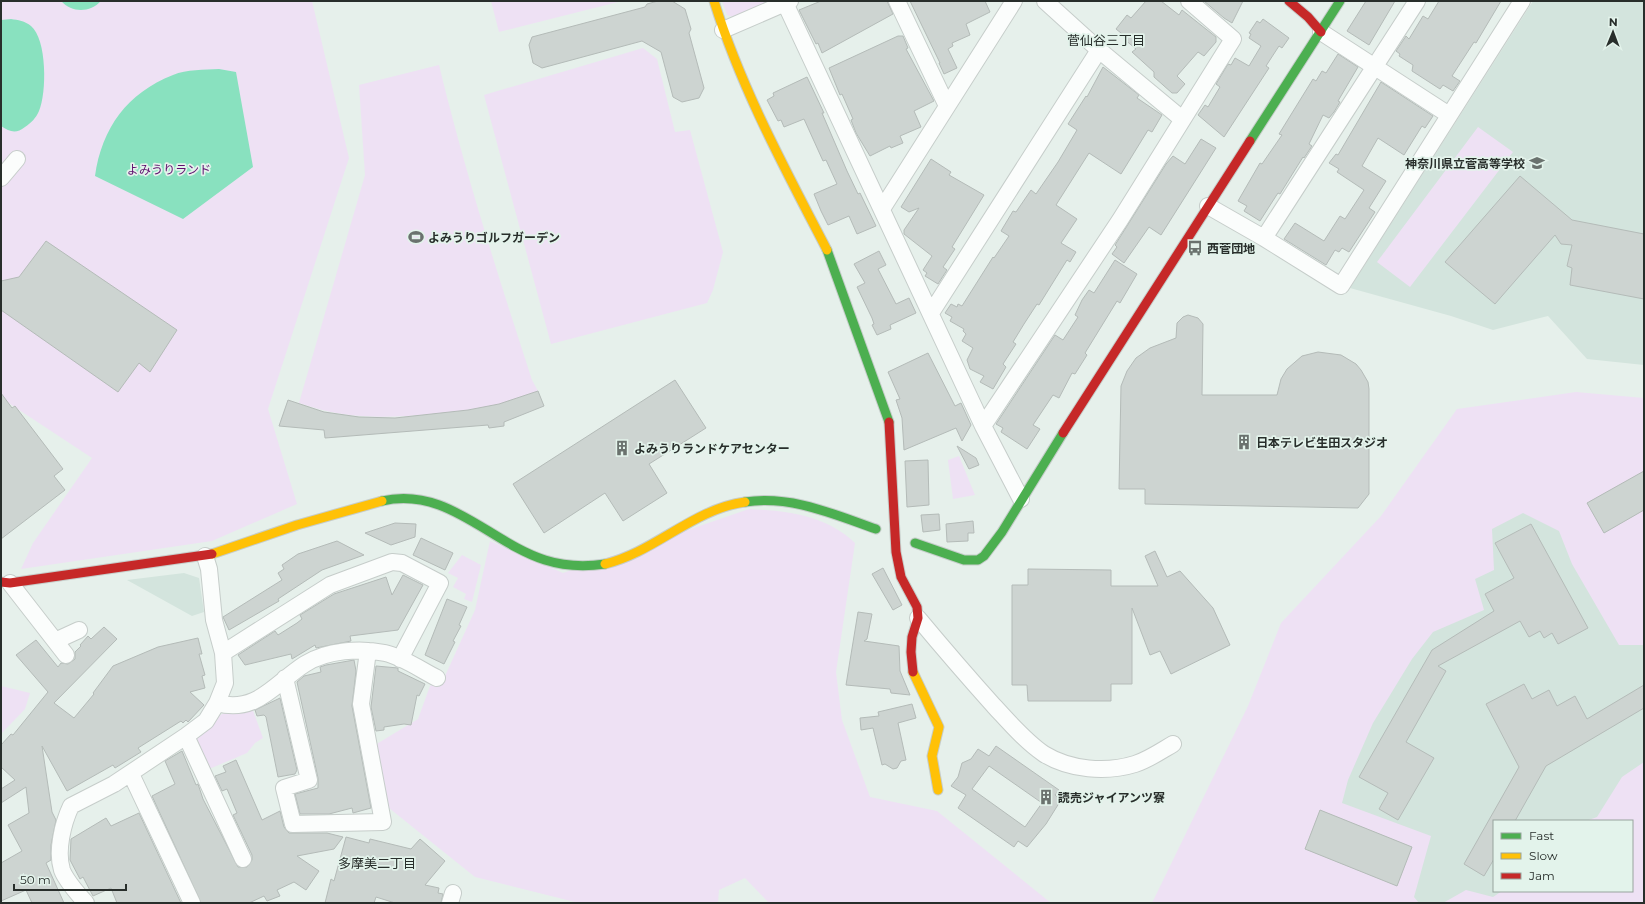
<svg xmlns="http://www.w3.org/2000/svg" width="1645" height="904" font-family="Montserrat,'Noto Sans JP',sans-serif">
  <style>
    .built { fill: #d3e4dd; fill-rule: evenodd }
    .green { fill: #eee1f4; fill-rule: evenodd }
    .water { fill: #89e1bf }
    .building { fill: #cdd4d1; stroke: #b4bbb8; fill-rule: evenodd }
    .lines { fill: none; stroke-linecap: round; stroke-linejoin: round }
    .street-casing { stroke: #c6cdca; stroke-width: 18 }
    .fast-casing { stroke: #c6cdca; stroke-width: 11 }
    .slow-casing { stroke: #c6cdca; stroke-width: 11 }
    .jam-casing { stroke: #c6cdca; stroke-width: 11 }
    .street { stroke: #fbfdfc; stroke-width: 16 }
    .fast { stroke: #4caf50; stroke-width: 9 }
    .slow { stroke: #ffc107; stroke-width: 9 }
    .jam { stroke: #c62828; stroke-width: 9 }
    .labels { text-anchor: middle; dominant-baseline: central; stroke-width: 3.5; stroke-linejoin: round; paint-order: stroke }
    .poi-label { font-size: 12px; font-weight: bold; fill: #282e2b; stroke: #e3f3eb; text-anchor: start }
    .park-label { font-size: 12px; fill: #5e0e6e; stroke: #e3f3eb }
    .neighbourhood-label { font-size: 13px; fill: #282e2b; stroke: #e3f3eb }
  </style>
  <rect width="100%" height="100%" fill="#e6f0eb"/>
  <path class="built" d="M1533,1H1644V365L1587,359L1548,316L1493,330L1451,316L1350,288Z
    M1644,425V903H1158L1313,626ZM1494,821H1632V891H1494Z
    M184,573L199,578L204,612L192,616L127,580Z"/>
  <path class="green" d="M1,1H312L349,158L268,409L297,504L212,541L21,569L33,543L92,458L1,398Z
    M491,1H622L499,32Z
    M722,1H770L733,17L727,15Z
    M643,48L657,59L675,132L690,130L723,252L713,290L707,303L551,344L484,95Z
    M439,65C465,172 498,276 532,380L538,391C525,396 511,402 498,405C477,409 456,412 434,414C386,418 346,420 299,403L365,175L359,85Z
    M1478,127L1513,152L1410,287L1377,262Z
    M1576,392L1644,398V473L1643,472L1587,503L1604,533L1644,510V645H1619L1572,564L1559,531L1523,513L1492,529L1494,570L1475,579L1484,610L1433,632L1412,659L1373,723L1348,780L1342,803L1431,836L1414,897L1419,903H1152L1248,706L1281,623L1381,516L1457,409ZM1320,810L1412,847L1397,886L1305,849Z
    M959,456L975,495L953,499L948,460Z
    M749,509C788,511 826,515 855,543L836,672L842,720L870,797L937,811L1051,903H769L745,878L719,890L718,903H579L475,877L389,808L375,745L418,719L430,686L445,676L475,610L490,541L563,573Z
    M462,555L481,565L472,602L464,599L466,594L453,587L458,578L448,573Z
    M1,686L30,693L25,709L1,734Z
    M252,708L263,738L255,743L247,753L209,769L194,736L222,714Z
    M1644,762V903H1443L1466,890L1493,897L1502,891H1632V821H1586L1597,817L1622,777Z"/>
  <path class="water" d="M61,1H101C90,13 72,13 61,1Z
    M11,19C18,20 25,21 31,26C47,39 47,93 39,111C36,118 31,123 25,127C16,134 10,132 1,126V20Z
    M219,69L236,72L253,167L183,219L95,176C102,128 127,93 173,75C187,69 204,70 219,69Z"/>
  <path class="building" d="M658,1H672L685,9L691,29L689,33L704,88L699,98L682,102L673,97L661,52L642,41L542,68L533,63L529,45L532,37L645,7L647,4Z
    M821,1H887L893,14L822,53L818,43L816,44L799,10Z
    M910,1H985L990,12L966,24L970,35L952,43L953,46L948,49L957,68L944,74L939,63H940Z
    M1146,1H1161L1179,15L1182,10L1216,37V42L1204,56L1198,52L1177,76L1185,84L1177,93H1172L1154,77V72L1132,52L1136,49L1124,39L1126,37L1116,29L1127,15L1131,18Z
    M1204,1H1243L1232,23L1224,18Z
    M1366,1H1395L1369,45L1347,31Z
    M1439,1H1501L1476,43L1474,42L1452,76L1460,81L1453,91L1443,85L1440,89L1412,71L1413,65L1399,56L1400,54L1396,51L1406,36L1409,39L1423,16L1428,19Z
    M1263,19L1289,38L1282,48L1279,46L1266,66L1269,68L1224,137L1198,115L1205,105L1208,107L1220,87L1216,84L1228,64L1231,65L1235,58L1249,66L1261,46L1249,38L1251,34L1249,33L1257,21L1260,23Z
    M898,36H903L908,48L906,49L934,101L914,111L921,127L900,136L903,143L891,148L890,146L870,156L856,133L851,120L853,119L842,94L840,95L829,68Z
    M1338,54L1358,67L1338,101L1340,102L1334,112L1329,118L1323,115L1309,144L1312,146L1304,158L1303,157L1280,194L1278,193L1276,196L1260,221L1244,211L1247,206L1238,201L1260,163L1262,164L1282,135L1279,134L1313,79L1316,81L1322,71L1326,73Z
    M1103,67L1139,95L1137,98L1162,115L1152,132L1148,130L1121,174L1089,153L1056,205L1077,219L1061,243L1076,252L1070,262L1067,260L1039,305L1037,304L1024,324L1013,342L1016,344L1003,364L1006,367L993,389L980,382L984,376L970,369L967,360L973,348L962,341L966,334L963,331L964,329L950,321L952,317L945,313L951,304L957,307L958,304L962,306L993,257L994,258L1009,236L1001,231L1013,211L1016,212L1031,190L1036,194L1058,162L1077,130L1068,124L1086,96L1087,97Z
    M807,77L824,113H822L847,171L858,194L860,193L876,226L857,234L849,216L828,225L821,211L814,194L837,184L826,160L823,161L804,119L784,127L781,120L778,121L767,100L774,96L773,93Z
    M1381,82L1433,116L1425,128L1422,126L1404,155L1378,138L1362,166L1386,181L1369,208L1375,212L1349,252L1342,248L1339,252L1335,250L1326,265L1284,239L1295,223L1324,241L1340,216L1345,219L1364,190L1337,172L1339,169L1329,163L1336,154L1338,155Z
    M1201,139L1216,148L1161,235L1149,227L1124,263L1112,254L1117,247L1115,245L1166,164L1173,156L1185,164Z
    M931,159L951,172L949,175L984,195L952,247L955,249L943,267L947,270L938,284L925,276L927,273L923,270L932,256L904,234V230L919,208L909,212L901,207Z
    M1520,176L1572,220L1644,234V299L1570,285L1572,268L1567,266L1572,245L1561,244L1555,235L1495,304L1445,262Z
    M46,241L177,330L150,372L139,363L118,392L1,310V281L19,277Z
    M879,251L886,265L878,269L896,304L909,298L916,313L890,325L891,329L877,335L872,325L874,324L872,318L857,287L865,283L854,264Z
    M1115,260L1137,274L1120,303L1117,301L1085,353L1087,355L1075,374L1072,373L1059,398L1053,395L1033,425L1040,429L1027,449L1001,432L1003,428L996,424L1055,335L1063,340L1078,317L1075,315L1082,300L1089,290L1094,293Z
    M1188,315L1198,318L1203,324L1202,395H1277L1281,379L1287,369L1302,356L1318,352L1341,355L1356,364L1361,370L1368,382L1369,389V494L1358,508L1145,504V489H1119L1121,386L1127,371L1136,358L1150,348L1176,338L1177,323L1183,317Z
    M928,353L955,406L961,403L971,425L962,441L956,428L904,450L902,418L896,400L900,399L888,372Z
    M675,380L706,428L649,464L667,493L623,521L605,493L544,533L513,484Z
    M538,391L544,406L504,422V426L489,428L488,425L325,438L324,430L279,426L288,400L324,412L359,417L395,418L468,410L499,404Z
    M1,393L12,408L15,406L63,469L54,476L65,490L1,539Z
    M957,446L976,458L979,465L969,469Z
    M928,460L929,505L907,507L905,461Z
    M1644,471V510L1604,533L1587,503Z
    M939,514L940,530L923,532L921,515Z
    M973,521L974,533H968V541L947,542L946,524Z
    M395,523L416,524L415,537L391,545L365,533Z
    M1531,524L1588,628L1558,644L1552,633L1544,638L1540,631L1529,637L1520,621L1438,666L1446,671L1406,742L1434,758L1398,820L1379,809L1388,793L1359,777L1432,650L1494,611L1485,594L1514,578L1495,543Z
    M421,538L453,553L445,570L413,555Z
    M337,541L364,555L322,570L278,599L279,601L229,630L223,617L282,580L278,573L284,569L282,565L298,554Z
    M1155,551L1167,577L1180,571L1213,608L1230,645L1171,674L1160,651L1150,655L1132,608V684H1111V701H1028L1027,685H1012V585H1028V569L1111,570V586H1158L1145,556Z
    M883,568L902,605L893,610L872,574Z
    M403,575L423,585L398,630L350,636L351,641L316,648L315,645L292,659L291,654L245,665L238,655L275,631L278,635L297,623L302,619L300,615L334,594L386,577L392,595Z
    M447,599L467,607L459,625L461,626L453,641L455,642L444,664L425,655Z
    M858,612L872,614L867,639L864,641L899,646L900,671L910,695L891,693L890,689L846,685Z
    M104,627L117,639L54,703L74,718L94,694L93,693L113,666L158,647L198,638L202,654H199L205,675L202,676L205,688L190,692L204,705L188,722L186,720L183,723L181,721L138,748L141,752L115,768L113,765L67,791L42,746L52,812L56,820L51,845V860L46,863L64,903H32L26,890L1,901V863L22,851L8,825L29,813L26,787L1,803V789L15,780L1,767V745L11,734L13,735L48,692L16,655L36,640L58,667L61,663L68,664L75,659V652L81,646L80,645L88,636L91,639Z
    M354,660L356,671L352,706L371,808L353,813L352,808L329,814H300L295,794L318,788V778L297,682L304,676L321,672L320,667L326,665Z
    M376,666L398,668V671L425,684L419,696L417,695L411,725L404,724L384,727V730L376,731L371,707Z
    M1524,684L1532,699L1549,690L1557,706L1575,696L1587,719L1644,685V708L1546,766L1515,821H1494V859L1484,876L1464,864L1519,767L1486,704Z
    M280,698L297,770L295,774L278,777L266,717L264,715L257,716L255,710Z
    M912,704L916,718L898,723L906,760L901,761L897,768L893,769L885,764L882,765L873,728L861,730L860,718L879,716L878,712Z
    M996,746L1059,790L1055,795L1061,800L1046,824L1027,847L1018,841L1014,847L958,808L966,795L951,786L958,777L962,763L971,759L978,749L989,756ZM989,766L1042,803L1025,827L972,789Z
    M182,751L196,785L198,784L203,799L238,867H247L252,860V855L233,815L237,813L227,789L222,791L215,776L226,772L223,766L236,760L262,820L280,811L284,827L289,833H327L343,837L334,849L297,856L319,871L306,890L294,882L277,890L280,896L267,901L264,896L249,903H201L152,796L175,784L165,761Z
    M1320,810L1412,847L1397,886L1305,849Z
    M139,813L181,903H117L111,888L93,896L83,877L80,879L70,860L71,839L106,818L111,826Z
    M346,837L369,843L370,839L411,849L420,839L445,861L425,885L439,888L438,893L443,894L441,903H395L376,897L374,903H325L331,879L334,881Z"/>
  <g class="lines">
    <g class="street-casing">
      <path id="street" d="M897,1L947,106
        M1045,1L1099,50L1182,119
        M785,3L983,426L1021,499
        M723,30L790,1
        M1321,32L1449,115
        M1,178L17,159
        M1208,206L1264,238L1341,286L1522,1
        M882,209L1014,1
        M1264,238L1417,1
        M931,313L1099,50
        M983,426L1120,220L1233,39L1189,1
        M10,583L66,655
        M918,618C943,648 968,677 994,706C1009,722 1025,741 1044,754C1070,770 1106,773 1135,764C1148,760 1161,751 1173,744
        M55,641L79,630
        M223,653L330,585L392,562L402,563L440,583L400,659
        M285,678L309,780L284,788L293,824L383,822L361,704L368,651
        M217,703C257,714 275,683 305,664C327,650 360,648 385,653C403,657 421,670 437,678
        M186,736L243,859
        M131,774L192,903
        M86,903C78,894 66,881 62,870C56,851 63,823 71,806L114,784L186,736L206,721L217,703L225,683L223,653L214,620L209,569L205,556
        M450,903L453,893"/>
    </g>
    <g class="fast-casing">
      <path id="fast" d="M1250,141L1340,1
        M827,250L889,422
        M382,501C447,486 489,542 545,560C564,566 584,567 605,564
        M745,502C791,495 833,514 876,529
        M915,543L964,560H978L984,556L1002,532L1063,433"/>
    </g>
    <g class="slow-casing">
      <path id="slow" d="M714,1C741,88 785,169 827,250
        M212,554L297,525L382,501
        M605,564C655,552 693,509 745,502
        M913,672L939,727L932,756L938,790"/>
    </g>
    <g class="jam-casing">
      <path id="jam" d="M1289,1L1308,17L1321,32
        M889,422L896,552L901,577L917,607L918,618L912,637L911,652L913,672
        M1063,433L1250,141
        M1,582L10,583L212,554"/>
    </g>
    <use href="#street" class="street"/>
    <use href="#fast" class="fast"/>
    <use href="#slow" class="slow"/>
    <use href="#jam" class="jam"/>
  </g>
  <defs>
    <g id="school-bare" transform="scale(1.2)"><path d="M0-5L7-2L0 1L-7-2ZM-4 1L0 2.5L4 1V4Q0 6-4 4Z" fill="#6a726e" stroke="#e3f3eb" stroke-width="2.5" paint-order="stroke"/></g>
    <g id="stadium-bare" transform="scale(1.2)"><path d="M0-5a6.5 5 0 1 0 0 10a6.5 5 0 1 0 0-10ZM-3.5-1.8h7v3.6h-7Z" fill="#6a726e" stroke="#e3f3eb" stroke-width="2.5" paint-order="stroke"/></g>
    <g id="bus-bare" transform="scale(1.2)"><path d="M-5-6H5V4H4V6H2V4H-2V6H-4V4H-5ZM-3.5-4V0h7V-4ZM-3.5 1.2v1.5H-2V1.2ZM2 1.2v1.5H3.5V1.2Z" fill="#6a726e" stroke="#e3f3eb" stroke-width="2.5" paint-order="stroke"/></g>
    <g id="building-bare" transform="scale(1.2)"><path d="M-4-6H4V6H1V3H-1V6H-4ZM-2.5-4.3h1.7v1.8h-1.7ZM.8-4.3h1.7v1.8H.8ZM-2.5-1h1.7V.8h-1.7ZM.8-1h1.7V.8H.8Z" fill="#6a726e" stroke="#e3f3eb" stroke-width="2.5" paint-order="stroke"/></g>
  </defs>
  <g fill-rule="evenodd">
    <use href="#school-bare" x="1537" y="163"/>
    <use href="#stadium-bare" x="416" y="237"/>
    <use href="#bus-bare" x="1195" y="248"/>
    <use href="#building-bare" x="1244" y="442"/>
    <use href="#building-bare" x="622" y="448"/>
    <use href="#building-bare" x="1046" y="797"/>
  </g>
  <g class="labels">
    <g class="poi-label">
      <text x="1525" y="163" text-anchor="end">神奈川県立菅高等学校</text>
      <text x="428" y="237">よみうりゴルフガーデン</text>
      <text x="1207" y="248">西菅団地</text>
      <text x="1256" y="442">日本テレビ生田スタジオ</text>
      <text x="634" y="448">よみうりランドケアセンター</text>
      <text x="1058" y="797">読売ジャイアンツ寮</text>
    </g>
    <g class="park-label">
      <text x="169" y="169">よみうりランド</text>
    </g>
    <g class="neighbourhood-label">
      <text x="1106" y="40">菅仙谷三丁目</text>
      <text x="377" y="863">多摩美二丁目</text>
    </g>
  </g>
  <rect width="1645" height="904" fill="none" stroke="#282e2b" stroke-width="4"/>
  <rect x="1493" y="820" width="140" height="72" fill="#e3f3eb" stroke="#98a49e"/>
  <rect x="1501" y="833" width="20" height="6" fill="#4caf50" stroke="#98a49e"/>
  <text x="1529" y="840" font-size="12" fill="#282e2b">Fast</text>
  <rect x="1501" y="853" width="20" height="6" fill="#ffc107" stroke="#98a49e"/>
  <text x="1529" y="860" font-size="12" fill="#282e2b">Slow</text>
  <rect x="1501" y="873" width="20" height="6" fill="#c62828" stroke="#98a49e"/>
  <text x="1529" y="880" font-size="12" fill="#282e2b">Jam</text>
  <g transform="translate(1613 32) rotate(1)" stroke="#e3f3eb" stroke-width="3" paint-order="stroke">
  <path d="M0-3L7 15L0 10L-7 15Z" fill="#282e2b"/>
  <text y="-6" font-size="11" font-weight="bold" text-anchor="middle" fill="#282e2b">N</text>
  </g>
  <path d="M14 884v6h112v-6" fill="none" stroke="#282e2b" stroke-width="2"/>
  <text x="20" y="884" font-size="12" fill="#282e2b" stroke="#e3f3eb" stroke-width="3" paint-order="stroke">50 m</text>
</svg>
